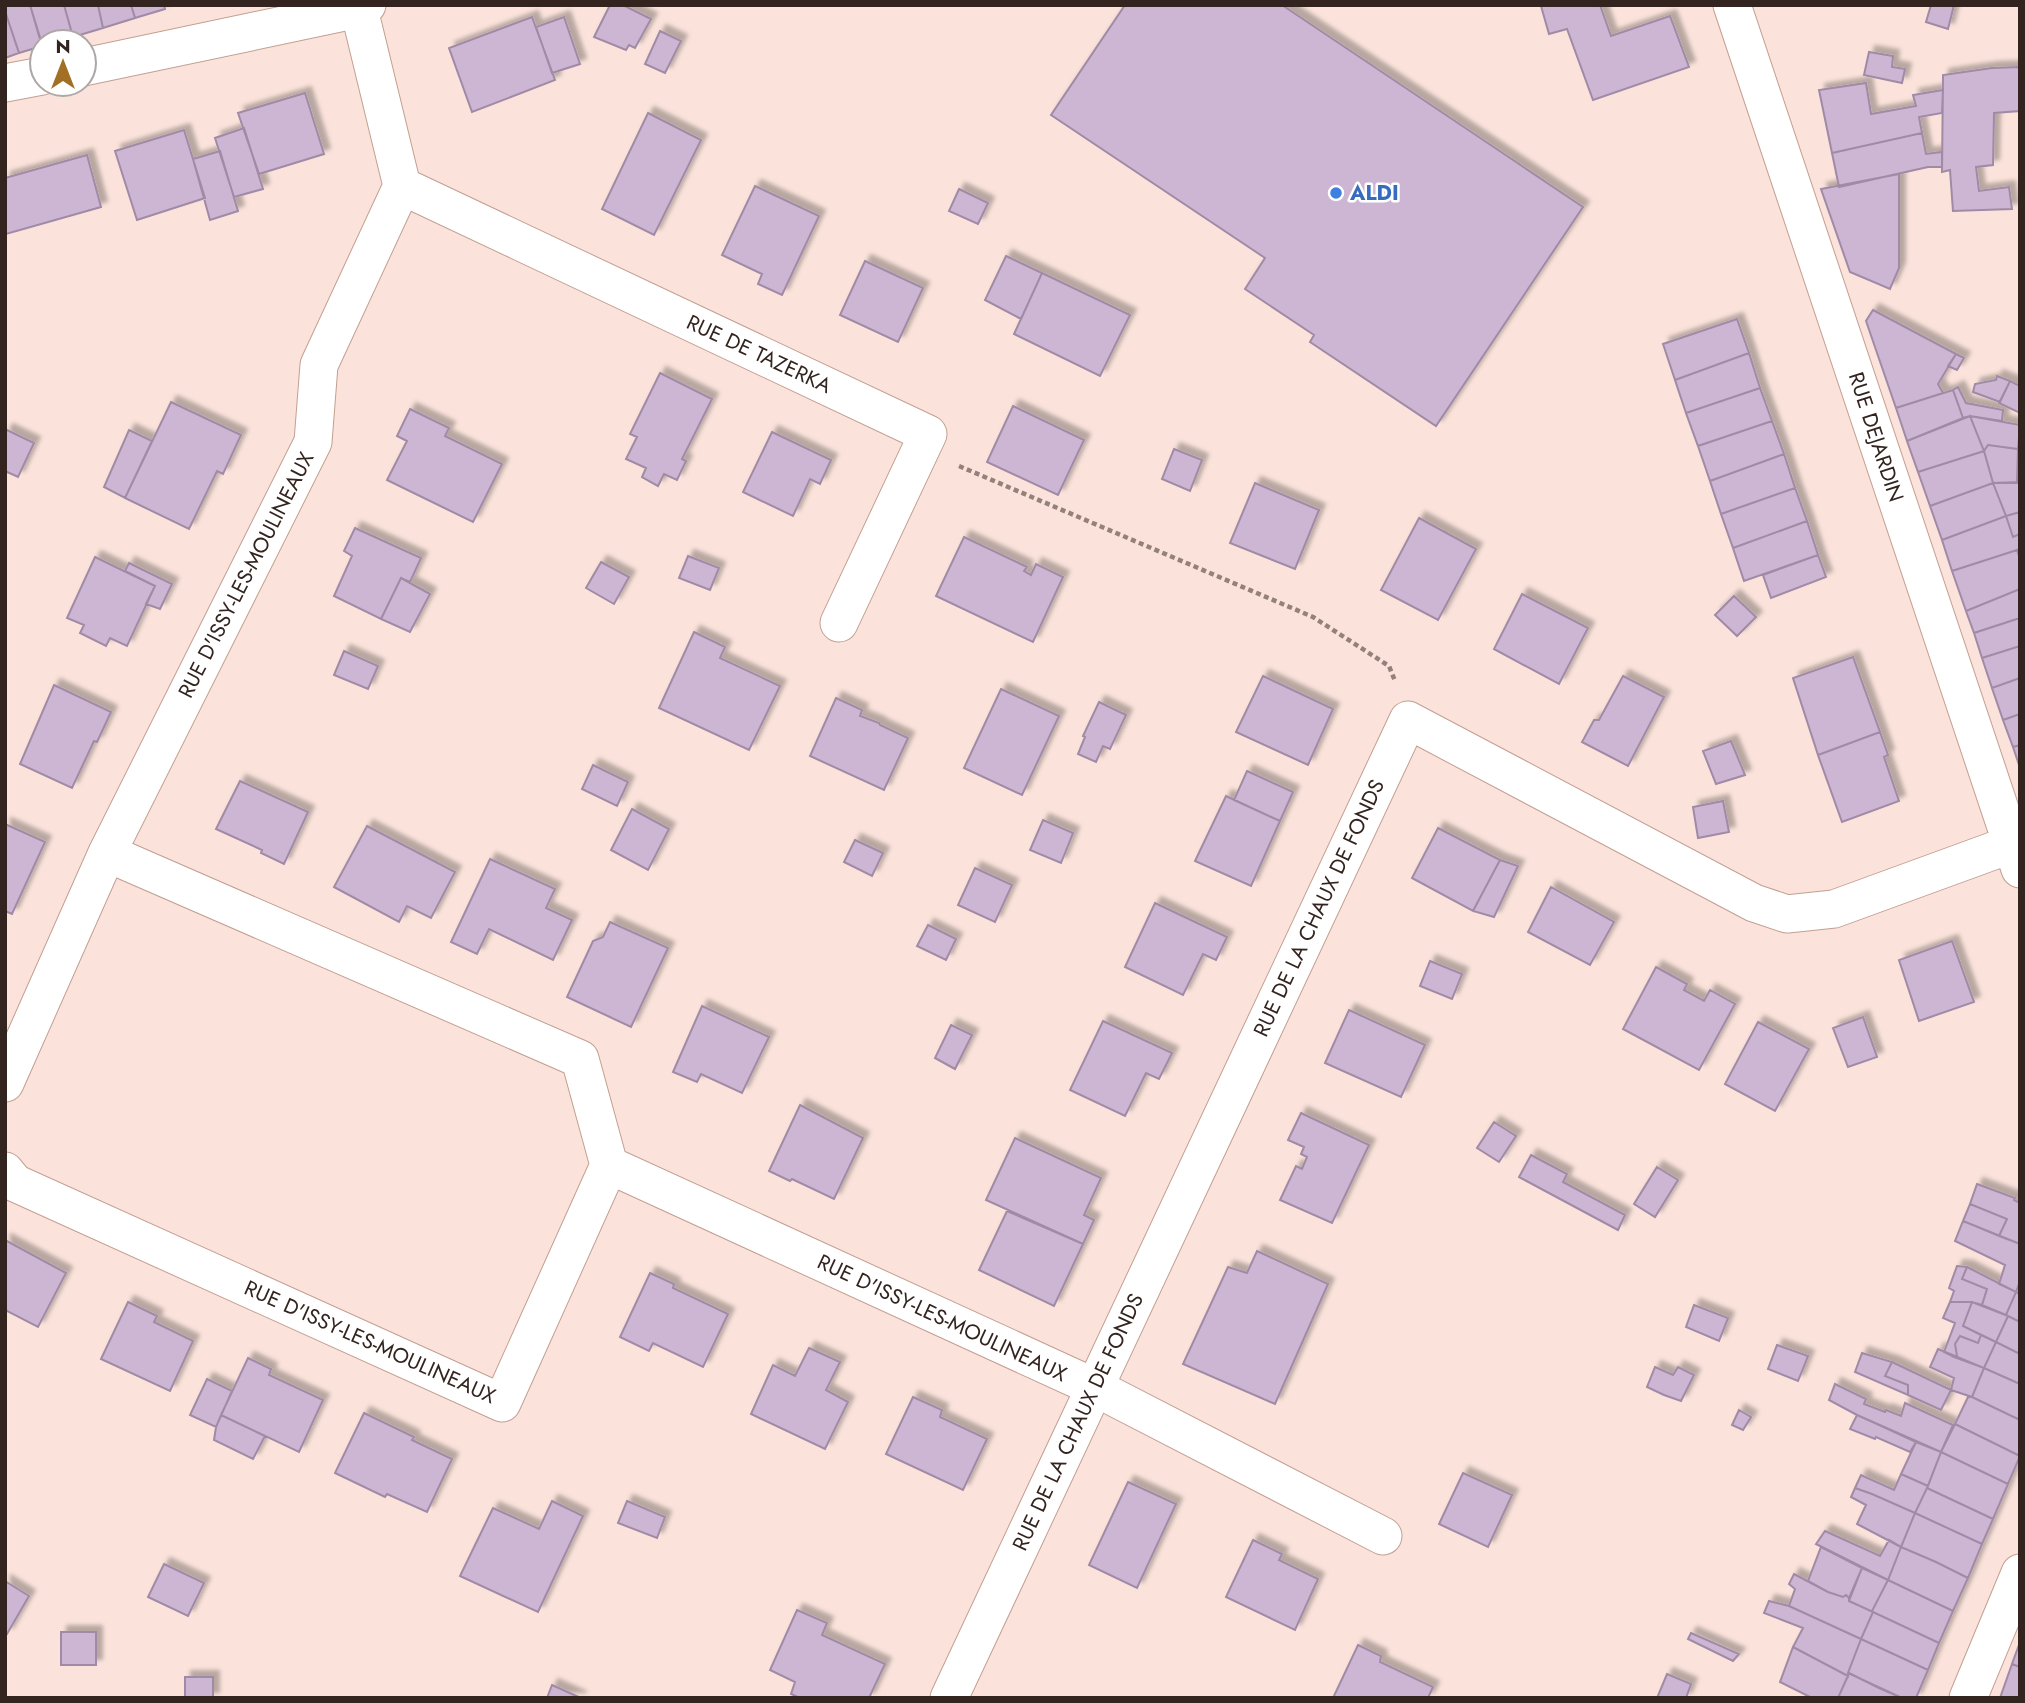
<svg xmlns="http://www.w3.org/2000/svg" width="2025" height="1703" font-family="Jost,sans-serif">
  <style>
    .building { fill: #cdb6d3; stroke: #a18aa6; stroke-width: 2; filter: url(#shadow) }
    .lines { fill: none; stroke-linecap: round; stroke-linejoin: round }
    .street-casing { stroke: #c39f91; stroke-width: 39 }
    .path { stroke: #94817a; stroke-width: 4.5; stroke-dasharray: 5 3.5; stroke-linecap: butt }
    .street { stroke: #fff; stroke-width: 37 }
    .shop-dot { fill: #3f7fe0; stroke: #fff; stroke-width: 2.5 }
    .labels { text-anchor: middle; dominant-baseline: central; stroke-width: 5; stroke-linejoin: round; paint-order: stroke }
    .shop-label { font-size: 21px; font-weight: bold; fill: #366cbe; stroke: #fff; text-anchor: start }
    .street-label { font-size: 21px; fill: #33241f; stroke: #fff }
  </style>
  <defs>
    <filter id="shadow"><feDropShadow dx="6" dy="-6" stdDeviation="2" flood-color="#0004"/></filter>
  </defs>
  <rect width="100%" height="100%" fill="#fbe3db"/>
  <path class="building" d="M5,5H30L42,46L19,53L5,11Z
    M30,5H64L73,37L56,42H42V44Z
    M64,5H98L103,28L73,37Z
    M98,5H131L135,18L103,28Z
    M131,5H164L165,9L135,18Z
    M610,5H623L651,19L635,48L629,45L626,50L594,37Z
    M1125,5H1282L1583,207L1436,426L1310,342L1314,335L1245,289L1265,258L1051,115Z
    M1600,5L1611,36L1670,16L1689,67L1593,100L1567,29L1549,34L1541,6Z
    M1931,5H1954L1948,29L1926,22Z
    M5,11L19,53L5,58Z
    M532,17L555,80L472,112L449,48Z
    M564,17L580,64L552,73L536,27Z
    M660,31L681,41L665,73L645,64Z
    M1869,52L1893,56L1892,67L1905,69L1902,83L1864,75Z
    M2020,67V111L1994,113L1993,165L1976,167L1979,191L2009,187L2012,209L1953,211L1950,170L1942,172L1943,75L1992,68Z
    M1866,83L1871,114L1916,106L1913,95L1943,90L1942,113L1919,117L1922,133L1832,153L1819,90Z
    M305,93L324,154L259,174L238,113Z
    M648,113L701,140L654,235L602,209Z
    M244,128L263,189L234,197L215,138Z
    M184,130L205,198L137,220L115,151Z
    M1922,133L1926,154L1942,152V167H1928L1839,187L1832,153Z
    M220,151L238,211L210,220L193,159Z
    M87,155L101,207L6,234L5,178Z
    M1899,174V268L1890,289L1850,272L1821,189Z
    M755,186L819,216L782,295L758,284L762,274L722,255Z
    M959,189L988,203L978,224L949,211Z
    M1006,256L1042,273L1021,319L985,300Z
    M865,261L923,288L898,342L840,315Z
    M1042,273L1130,315L1100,376L1014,334Z
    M1873,310L1956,354L1938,384L1943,393L1896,408L1866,321Z
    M1737,319L1749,353L1675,380L1663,344Z
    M1749,353L1760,388L1686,413L1675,380Z
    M1956,354L1964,358L1957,370L1948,366Z
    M660,373L712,399L682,459L686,461L677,480L664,474L658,486L642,477L646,468L626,459L637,437L630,434Z
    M1997,376L2010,381L2000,402L1973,392L1975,384L1996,380Z
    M2010,381L2020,386V413L1999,403Z
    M1958,387L1966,403L2003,410L2002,421L1970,416L1963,418L1953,390Z
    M1760,388L1772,421L1698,446L1686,413Z
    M1953,390L1963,418L1907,441L1896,408Z
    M171,402L241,435L223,474L217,471L189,529L125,498Z
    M1013,406L1084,440L1058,495L987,462Z
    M410,409L449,428L445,436L502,464L473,522L387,480L407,441L397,436Z
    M1970,416L1984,451L1918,472L1907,441Z
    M1970,416L2020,425L2018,449L1988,445L1984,451Z
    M1772,421L1784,454L1710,481L1698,446Z
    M7,430L34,443L18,477L5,471V433Z
    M129,430L152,441L125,498L104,487Z
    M772,432L831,460L820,484L810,479L793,516L743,492Z
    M1988,445L2018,449L2017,483H1993L1984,451Z
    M1174,449L1202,460L1190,491L1162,479Z
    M1984,451L1993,483L1930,506L1918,472Z
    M1784,454L1795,488L1721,514L1710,481Z
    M2020,482V512L2006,516L1993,483Z
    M1255,483L1319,510L1295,569L1230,543Z
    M1993,483L2006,516L1942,540L1930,506Z
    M1795,488L1807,521L1733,548L1721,514Z
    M2020,512V534L2013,537L2006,516Z
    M2006,516L2013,537L2020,534V549L1952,571L1942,540Z
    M1419,518L1476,549L1438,620L1381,590Z
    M1807,521L1818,555L1744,581L1733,548Z
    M355,528L421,558L410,582L401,578L381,619L334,596L352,556L344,551Z
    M964,537L1027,567L1024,571L1031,575L1036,564L1063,577L1033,642L936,596Z
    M2017,550L2020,559V589L1966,611L1952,571Z
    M1818,555L1826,577L1771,598L1763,575Z
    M688,556L719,568L710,590L679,578Z
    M95,557L155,586L127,646L110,638L106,646L80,633L84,625L67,618Z
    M601,562L629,577L614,604L586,588Z
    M129,563L172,584L160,609L146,604L155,586L125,571Z
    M401,578L430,594L410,632L381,619Z
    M2020,589V618L1974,633L1966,611Z
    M1522,594L1588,628L1559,684L1494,649Z
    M1734,596L1756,617L1737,636L1715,615Z
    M2020,618V646L1982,658L1974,633Z
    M694,632L725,647L720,658L780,686L749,750L659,708Z
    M2020,646V678L1992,688L1982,658Z
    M344,651L378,666L368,689L334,675Z
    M1853,657L1880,732L1818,755L1793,678Z
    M1263,676L1333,709L1308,765L1236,732Z
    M1623,676L1664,697L1628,766L1582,742L1594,720H1599Z
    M2020,678V714L2003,720L1992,688Z
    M54,685L111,712L97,742L94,741L72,788L20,764Z
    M1001,689L1059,716L1022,795L964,768Z
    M836,698L862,710L860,716L879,723L880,725L908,738L884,790L810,756Z
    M1099,702L1126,715L1110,749L1103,746L1096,762L1078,754L1085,737L1083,736Z
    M2020,714V745L2013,747L2003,720Z
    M1880,732L1888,755L1884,757L1899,801L1842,822L1818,755Z
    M1731,741L1745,775L1716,784L1703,751Z
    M2020,745V768L2013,747Z
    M593,765L628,782L617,806L582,789Z
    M1247,771L1293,792L1280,821L1234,800Z
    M240,781L308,812L284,864L261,853L262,850L216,829Z
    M1226,796L1280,821L1251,886L1195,861Z
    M1723,801L1729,832L1698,838L1693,807Z
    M632,809L669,829L648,870L611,850Z
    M1043,820L1073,833L1061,863L1030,850Z
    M5,824L45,842L12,914L5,911Z
    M367,826L455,872L431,918L407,906L399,922L334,887Z
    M1438,828L1500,860L1473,911L1412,878Z
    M855,840L883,853L872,876L844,862Z
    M490,859L555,889L546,908L572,920L553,960L489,929L477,954L451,942Z
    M1500,860L1518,866L1494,917L1473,911Z
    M975,868L1012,885L995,922L958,905Z
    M1551,887L1614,922L1590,965L1528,932Z
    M1155,903L1227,937L1216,960L1203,954L1183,995L1125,967Z
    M610,922L668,948L631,1027L567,997L593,941L603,937Z
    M928,925L956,939L946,960L917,946Z
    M1952,941L1974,1002L1919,1021L1899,960Z
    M1430,961L1462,974L1452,999L1420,986Z
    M1656,967L1687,984L1684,990L1704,1001L1710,990L1735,1004L1699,1070L1623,1029Z
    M702,1006L769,1037L742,1093L701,1074L697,1082L673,1072Z
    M1349,1010L1425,1045L1401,1097L1325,1063Z
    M1863,1017L1877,1057L1848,1067L1833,1028Z
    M1103,1021L1172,1053L1159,1079L1146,1073L1125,1116L1070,1090Z
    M1758,1022L1809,1049L1775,1111L1725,1084Z
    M951,1025L972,1035L955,1069L935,1058Z
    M800,1105L863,1138L834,1199L792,1179L790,1181L769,1171Z
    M1301,1113L1369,1145L1332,1223L1280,1200L1296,1166L1302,1169L1307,1157L1301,1154L1304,1147L1288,1140Z
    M1494,1122L1516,1136L1499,1162L1477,1148Z
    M1015,1138L1101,1178L1084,1215L1094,1220L1083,1244L986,1200Z
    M1531,1155L1567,1174L1563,1182L1625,1215L1618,1230L1519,1177Z
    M1657,1167L1678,1180L1655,1217L1634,1204Z
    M1977,1184L2015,1198L2014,1200L2020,1203V1244L1999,1236L2007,1219L1970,1204Z
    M1970,1204L2007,1219L1999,1236L1963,1221Z
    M1007,1211L1083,1244L1054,1306L979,1270Z
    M1963,1221L2020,1244V1281L2016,1292L1999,1284L2005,1265L1955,1241Z
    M5,1240L66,1273L38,1327L5,1310Z
    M1257,1251L1328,1284L1275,1404L1183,1364L1228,1267L1247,1273Z
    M1957,1266L1967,1267L1962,1279L1987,1289L1982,1305L1972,1302H1950L1954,1291L1949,1288Z
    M1967,1267L2016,1292L2006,1315L1982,1305L1987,1289L1962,1279Z
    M650,1273L674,1284L673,1288L728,1314L703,1367L653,1343L649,1351L620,1337Z
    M2016,1292L2020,1294V1322L2006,1315Z
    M128,1302L157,1316L154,1322L193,1341L170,1391L101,1359Z
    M1950,1302H1972L1963,1326L1981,1335L1978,1343L1960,1336L1955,1344L1957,1356L1954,1357L1944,1352L1955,1323L1943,1318Z
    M1972,1302L2008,1316L1996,1342L1963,1326Z
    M1694,1305L1728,1318L1719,1341L1686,1327Z
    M2008,1316L2020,1322V1354L1996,1342Z
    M1981,1335L1996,1342L1984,1368L1954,1357L1957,1356L1955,1344L1960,1336L1978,1343Z
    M1996,1342L2020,1354V1384L1984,1368Z
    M1777,1345L1808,1356L1798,1381L1768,1369Z
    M809,1348L840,1362L826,1390L848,1402L825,1449L751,1414L773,1365L795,1376Z
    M1938,1349L1984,1368L1972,1397L1951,1390L1954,1378L1930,1367Z
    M1862,1353L1892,1362L1885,1376L1908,1385V1395L1855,1372Z
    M248,1358L271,1369L269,1375L323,1400L299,1452L221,1415Z
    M1892,1362L1951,1390L1941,1410L1908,1395V1385L1885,1376Z
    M1655,1367L1673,1375L1678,1367L1694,1375L1681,1401L1664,1395L1647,1387Z
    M1984,1368L2020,1384V1420L1972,1397Z
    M207,1379L232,1391L216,1427L190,1415Z
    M1835,1384L1866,1399L1864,1404L1885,1412L1886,1410L1901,1416L1905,1403L1953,1425L1941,1452L1857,1415L1829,1400Z
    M913,1397L942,1410L940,1417L987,1439L963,1490L886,1454Z
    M1968,1397H1972L2020,1420V1456L1955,1424Z
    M1739,1410L1751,1417L1743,1430L1732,1425Z
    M364,1413L414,1437L412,1440L452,1459L427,1512L387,1494L385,1497L335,1473Z
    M221,1415L265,1436L253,1459L214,1440L216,1427Z
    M1857,1415L1877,1424L1916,1442L1910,1452L1876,1437L1875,1439L1850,1429Z
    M1955,1424L2020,1456L2008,1484L1941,1452Z
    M1916,1442L1941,1452L1928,1486L1901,1474Z
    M1941,1452L2008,1484L1993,1519L1927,1488Z
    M1463,1473L1512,1495L1488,1547L1439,1524Z
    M1901,1474L1928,1486L1915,1513L1872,1494L1855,1488L1861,1475L1894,1490Z
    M1128,1482L1176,1504L1137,1588L1089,1565Z
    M1855,1488L1872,1494L1915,1513L1901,1547L1857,1524L1866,1505L1851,1497Z
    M1927,1488L1993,1519L1982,1544L1915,1513Z
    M552,1501L583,1516L538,1612L460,1576L493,1508L539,1529Z
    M627,1501L665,1517L657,1538L618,1523Z
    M1915,1513L1982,1544L1968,1578L1936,1562L1901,1547Z
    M1825,1531L1880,1556L1889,1540L1901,1547L1888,1580L1816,1544Z
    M1253,1540L1282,1554L1279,1560L1318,1579L1295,1630L1226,1597Z
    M1821,1547L1862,1568L1849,1598L1846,1595L1843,1597L1828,1592L1808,1581Z
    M1901,1547L1936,1562L1968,1578L1953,1611L1888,1580Z
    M164,1564L204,1583L188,1616L148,1597Z
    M1862,1568L1888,1580L1872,1611L1873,1612L1849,1601Z
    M1794,1574L1828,1592L1843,1597L1846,1595L1849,1598V1601L1873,1612L1861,1639L1789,1606L1795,1589L1789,1584Z
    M1888,1580L1953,1611L1939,1643L1873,1612L1872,1611Z
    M5,1581L29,1596L7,1634L5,1633Z
    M1769,1601L1789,1606L1861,1639L1848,1673V1676L1793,1647L1803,1628L1764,1613Z
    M797,1610L827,1623L822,1635L885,1664L869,1698H800L791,1694L795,1682L770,1670Z
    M1873,1612L1939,1643L1928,1670L1861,1639Z
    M61,1632H96V1665H61Z
    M1691,1633L1739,1654L1733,1661L1688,1639Z
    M1861,1639L1928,1670L1916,1698H1902L1848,1673Z
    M2020,1642V1667L2012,1664Z
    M1358,1645L1381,1656L1380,1662L1433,1687L1428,1698H1333Z
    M1793,1647L1848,1676L1838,1698H1812L1780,1682Z
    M2012,1664L2020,1667V1698H2000Z
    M1849,1673L1879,1688L1902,1698H1838Z
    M1667,1674L1691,1684L1686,1698H1657Z
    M185,1677H213V1698H185Z
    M552,1685L581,1698H547Z"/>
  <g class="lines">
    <g class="street-casing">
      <path id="street" d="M1732,5L2020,869
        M84,67L359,9L367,5
        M5,83L42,76
        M402,186L928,434L839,623
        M107,853L580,1059L609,1165
        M5,1083L107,853L313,442L319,365L402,186L359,9
        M5,1171L15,1183L502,1403L609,1165L1094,1387L1383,1536
        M949,1698L1408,720L1754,903L1787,914L1834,909L2012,844
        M1968,1698L2020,1573"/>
    </g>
    <path class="path" d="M959,466L1313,617L1389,666L1395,681"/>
    <use href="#street" class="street"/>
  </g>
  <circle class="shop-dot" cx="1336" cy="193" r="7"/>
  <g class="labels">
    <g class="shop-label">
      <text x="1350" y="193">ALDI</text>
    </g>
    <g class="street-label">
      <text transform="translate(759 354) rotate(25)">RUE DE TAZERKA</text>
      <text transform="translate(1876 437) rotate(72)">RUE DEJARDIN</text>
      <text transform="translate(246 575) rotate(-63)">RUE D'ISSY-LES-MOULINEAUX</text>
      <text transform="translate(1319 908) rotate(-65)">RUE DE LA CHAUX DE FONDS</text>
      <text transform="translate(942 1318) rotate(25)">RUE D'ISSY-LES-MOULINEAUX</text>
      <text transform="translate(370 1342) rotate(24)">RUE D'ISSY-LES-MOULINEAUX</text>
      <text transform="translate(1078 1422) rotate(-65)">RUE DE LA CHAUX DE FONDS</text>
    </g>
  </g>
  <rect width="2025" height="1703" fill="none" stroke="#33241f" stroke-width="14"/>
  <g transform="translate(63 63)"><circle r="33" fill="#ffffff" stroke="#ada7a5" stroke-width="2"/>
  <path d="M0-5L12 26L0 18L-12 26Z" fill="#a17024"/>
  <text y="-10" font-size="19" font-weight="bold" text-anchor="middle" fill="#33241f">N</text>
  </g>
</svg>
